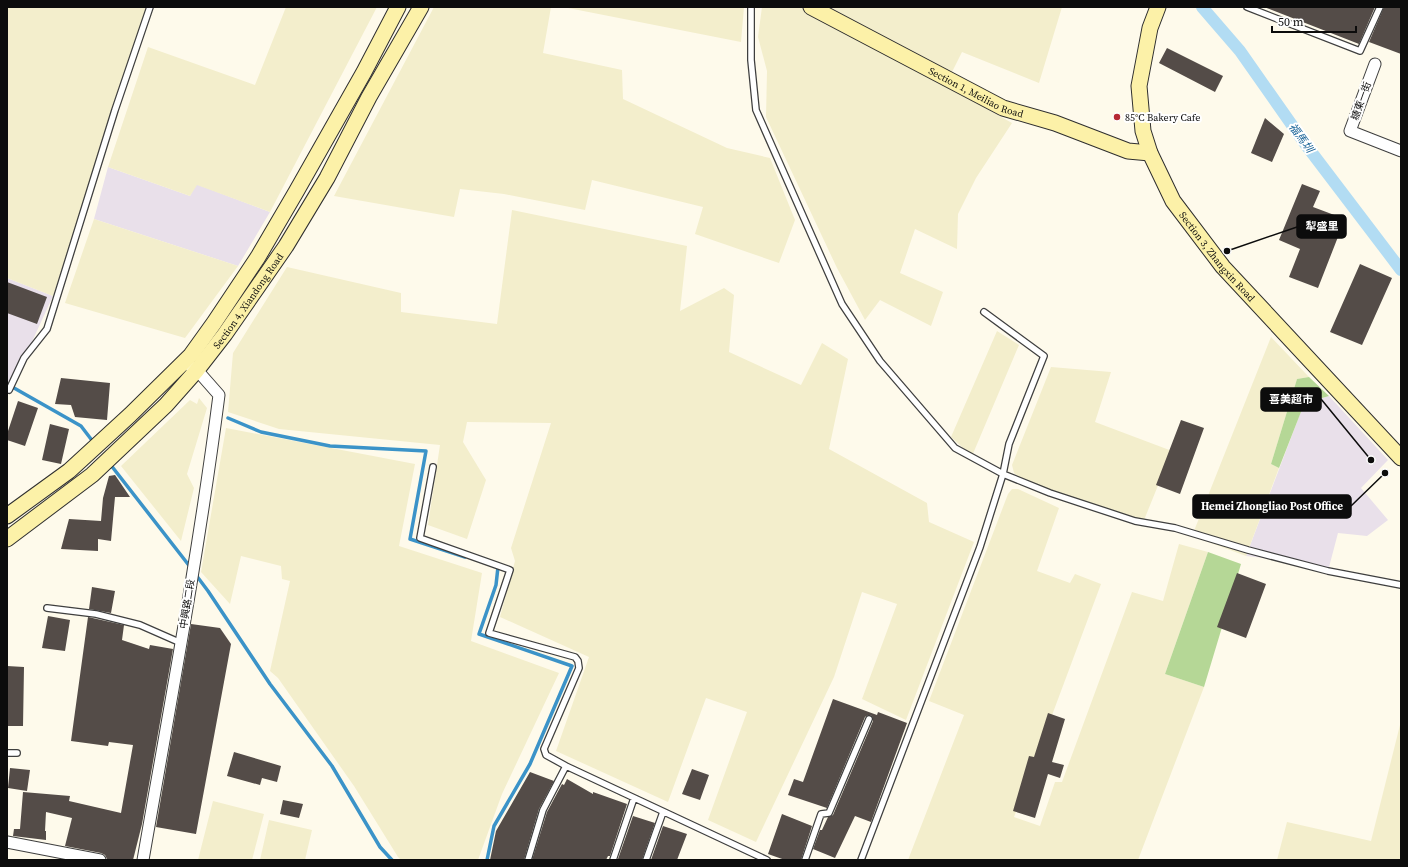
<svg xmlns="http://www.w3.org/2000/svg" width="1408" height="867" font-family="'Source Serif 4','Noto Sans TC',serif">
  <style>
    .industrial { fill: #e9e0ea }
    .farmland { fill: #f3eecc }
    .forest { fill: #b5d796 }
    .lines { fill: none; stroke-linecap: round; stroke-linejoin: round }
    .stream { stroke: #3b93c8; stroke-width: 3.5 }
    .canal { stroke: #b2dcf3; stroke-width: 12 }
    .building { fill: #544c48 }
    .lane-casing { stroke: #3f3f3f; stroke-width: 8 }
    .street-casing { stroke: #3f3f3f; stroke-width: 13 }
    .secondary-casing { stroke: #2e2e2e; stroke-width: 17 }
    .lane { stroke: #fff; stroke-width: 5.5 }
    .street { stroke: #fff; stroke-width: 11 }
    .secondary { stroke: #fcf1a8; stroke-width: 15 }
    .poi-dot { fill: #b62934; stroke: #fff; stroke-width: 1.5 }
    .labels { text-anchor: middle; dominant-baseline: central; stroke-width: 4; stroke-linejoin: round; paint-order: stroke }
    .street-label { font-size: 10px; fill: #0c0c0c; stroke: #fff }
    .poi-label { font-size: 10px; fill: #0c0c0c; stroke: #fff; text-anchor: start }
    .water-label { font-size: 11px; font-style: italic; fill: #1a6498; stroke: #fff }
    .leader { fill: none; stroke: #0c0c0c; stroke-width: 1.5 }
    .callout-dot { fill: #0c0c0c; stroke: #fff; stroke-width: 1.5 }
    .callout { fill: #0c0c0c; stroke: #0c0c0c; stroke-width: 1.5 }
    .callout-label { font-size: 11px; text-anchor: middle; font-weight: bold; fill: #fff }
  </style>
  <rect width="100%" height="100%" fill="#fefaeb"/>
  <path class="industrial" d="M108,167L190,196L196,184L270,212L238,266L94,219Z
    M7,278L53,296L13,383L7,381Z
    M1308,393L1322,398L1329,396L1388,460L1361,488L1388,520L1367,536L1338,533L1328,571L1273,559L1246,556Z"/>
  <path class="farmland" d="M7,7H148L53,296L7,278Z
    M286,7H377L270,212L197,185L190,196L108,167L148,47L255,85Z
    M434,7H551L543,53L622,70L623,99L727,148L770,158L795,220L779,263L695,234L703,207L592,180L585,210L504,194L460,189L454,217L334,196Z
    M563,7H744L741,42Z
    M762,7H804L1012,123L976,178L958,214L957,249L915,229L900,273L943,292L931,326L880,300L865,320L837,268L766,117L767,71L758,37Z
    M828,7H1062L1039,83L962,52L951,74Z
    M512,210L687,246L680,311L724,288L734,295L729,352L801,385L822,343L848,359L829,449L927,503L929,522L974,542L906,720L862,699L897,604L862,592L834,677L756,842L708,820L747,712L706,698L668,802L556,751L589,657L500,617L515,561L511,548L551,423L467,422L463,442L486,480L467,539L428,525L440,445L279,429L228,412L233,353L287,267L401,293V312L497,324Z
    M94,219L238,266L185,338L65,303Z
    M997,331L1019,345L972,456L951,437Z
    M1271,337L1309,377L1297,379L1271,464L1279,468L1246,556L1192,536Z
    M1051,367L1111,372L1095,422L1172,451L1142,525L1025,482L1014,473L1012,465Z
    M199,398L207,408L187,474L194,488L181,541L121,466L190,400L197,404Z
    M226,428L415,464L399,546L482,573L471,641L559,673L502,794L478,860H401L398,857L354,786L278,678L270,671L290,581L282,579L281,566L241,556L230,604L201,572Z
    M1012,489H1018L1059,508L1037,571L1070,583L1075,574L1101,584L1014,817L1040,826L1055,782H1062L1132,592L1163,601L1179,544L1208,552L1165,674L1204,687L1138,860H908L964,715L929,701L1008,494Z
    M1401,721V860H1277L1287,822L1371,841Z
    M213,801L264,814L252,860H198Z
    M269,820L312,830L305,860H260Z"/>
  <path class="forest" d="M1309,377L1329,396L1322,398L1308,394L1279,468L1271,464L1297,379Z
    M1208,552L1241,564L1204,687L1165,674Z"/>
  <g class="lines">
    <path class="stream" d="M7,384L81,426L94,443
      M228,418L261,432L330,446L426,451L410,539L465,557
      M110,464L191,568
      M196,575L208,591L270,684L332,766L380,847L392,860
      M487,860L494,826L530,764L572,666L479,634L496,585L498,567L496,566"/>
    <path class="canal" d="M1202,7L1240,51L1306,145L1401,270"/>
  </g>
  <path class="building" d="M1264,7H1375L1359,44Z
    M1384,7H1401V54L1369,42Z
    M1167,48L1223,76L1215,92L1159,63Z
    M1265,118L1284,134L1272,162L1251,153Z
    M1302,184L1320,191L1313,207L1345,219L1318,288L1289,277L1300,249L1279,240Z
    M1360,264L1392,278L1362,345L1330,332Z
    M7,282L47,297L37,324L7,313Z
    M61,378L110,383L107,420L75,417L71,405L55,404Z
    M18,401L38,408L25,446L7,440V434Z
    M1181,420L1204,428L1180,494L1156,485Z
    M50,424L69,429L61,464L42,460Z
    M115,475L130,497H115L111,541L98,539V551L61,549L69,519L101,521L103,498L109,476Z
    M1237,573L1266,584L1246,638L1217,627Z
    M92,587L115,591L111,613L89,609Z
    M48,616L70,620L65,651L42,648Z
    M88,617L124,625L122,640L149,649L150,645L173,649L142,824L133,860H110L107,859L105,855L101,853L65,846L72,818L46,812L45,831H46V840L13,836L14,829H20L23,792L70,796L69,801L121,813L133,745L109,742L108,746L71,741Z
    M191,624L220,628L231,644L196,834L156,827Z
    M7,666L24,667L23,726H7Z
    M833,699L877,715L878,712L907,723L871,822L855,816L835,858L813,849L820,830H822L828,817L833,815L873,721L872,716L868,715L865,717L827,808L788,795L794,779L803,782Z
    M1048,713L1065,719L1052,762L1064,765L1060,778L1048,774L1035,818L1013,811L1029,756L1034,757Z
    M234,752L281,766L277,782L262,778L260,785L227,776Z
    M10,768L30,770L27,791L8,788Z
    M692,769L709,775L700,800L682,794Z
    M530,772L554,781L539,809L524,860H490L496,831Z
    M567,779L593,794V792L627,804L610,856H608L606,860H532L547,812L562,784L564,785Z
    M283,800L303,804L299,818L280,814Z
    M782,814L812,826L801,860H785L768,854Z
    M633,816L655,823L642,860H621L618,859Z
    M663,826L687,834L677,860H651Z"/>
  <g class="lines">
    <g class="lane-casing">
      <path id="lane" d="M751,7V60L756,110L842,304L880,361L955,448L1003,474L1050,493L1135,521L1175,528L1248,550L1328,571L1401,585
        M1247,7L1360,51L1380,7
        M7,389L9,390L24,358L47,329L115,110L150,7
        M433,467L420,538L510,570L489,633L575,657L578,661L579,668L544,749L546,755L566,766L767,860
        M47,608L96,614L140,625L181,643
        M7,753H17
        M528,860L543,810L566,766
        M613,860L634,798
        M646,860L663,812
        M805,860L821,814L829,813L869,719
        M861,860L980,547L1003,474L1009,444L1044,356L984,312"/>
    </g>
    <g class="street-casing">
      <path id="street" d="M1375,64L1350,131L1401,151
        M7,842L100,860
        M143,860C170,705 199,551 219,395L197,370L191,367"/>
    </g>
    <g class="secondary-casing">
      <g id="secondary">
        <path id="s1" d="M811,7L1003,108L1055,123L1128,151L1150,153"/>
        <path id="s2" d="M1158,7L1150,28L1139,86L1143,131L1150,153L1173,201L1223,267L1401,458"/>
        <path d="M7,516L69,471L130,415L191,355L214,323L258,257L296,192L364,72L398,7"/>
        <path id="s3" d="M7,539L92,475L166,405L197,370L225,334L286,246L327,178L369,97L421,7"/>
      </g>
    </g>
    <use href="#lane" class="lane"/>
    <use href="#street" class="street"/>
    <use href="#secondary" class="secondary"/>
  </g>
  <circle class="poi-dot" cx="1117" cy="117" r="4"/>
  <g class="labels">
    <g class="street-label">
      <text stroke="none"><textPath href="#s1" startOffset="186">Section 1, Meiliao Road</textPath></text>
      <text transform="translate(1361 101) rotate(-70)">糖東一街</text>
      <text stroke="none"><textPath href="#s2" startOffset="274">Section 3, Zhangxin Road</textPath></text>
      <text stroke="none"><textPath href="#s3" startOffset="341">Section 4, Xiandong Road</textPath></text>
      <text transform="translate(187 604) rotate(-81)">中興路二段</text>
    </g>
    <g class="poi-label">
      <text x="1125" y="117">85°C Bakery Cafe</text>
    </g>
    <g class="water-label">
      <text transform="translate(1301 138) rotate(54)">福馬圳</text>
    </g>
  </g>
  <path class="leader" d="M1227 251L1297 227M1371 460L1321 399M1385 473L1351 506"/>
  <g class="callout-dot">
    <circle cx="1227" cy="251" r="4"/>
    <circle cx="1371" cy="460" r="4"/>
    <circle cx="1385" cy="473" r="4"/>
  </g>
  <g class="callout">
    <rect x="1297" y="215" width="49" height="23" rx="4"/>
    <rect x="1261" y="388" width="60" height="23" rx="4"/>
    <rect x="1193" y="495" width="158" height="23" rx="4"/>
  </g>
  <g class="callout-label">
    <text x="1322" y="230">犁盛里</text>
    <text x="1291" y="403">喜美超市</text>
    <text x="1272" y="510">Hemei Zhongliao Post Office</text>
  </g>
  <rect width="1408" height="867" fill="none" stroke="#0c0c0c" stroke-width="16"/>
  <path d="M1272 26v6h84v-6" fill="none" stroke="#0c0c0c" stroke-width="2"/>
  <text x="1278" y="26" font-size="12" fill="#0c0c0c" stroke="#ffffff" stroke-width="3" paint-order="stroke">50 m</text>
</svg>
